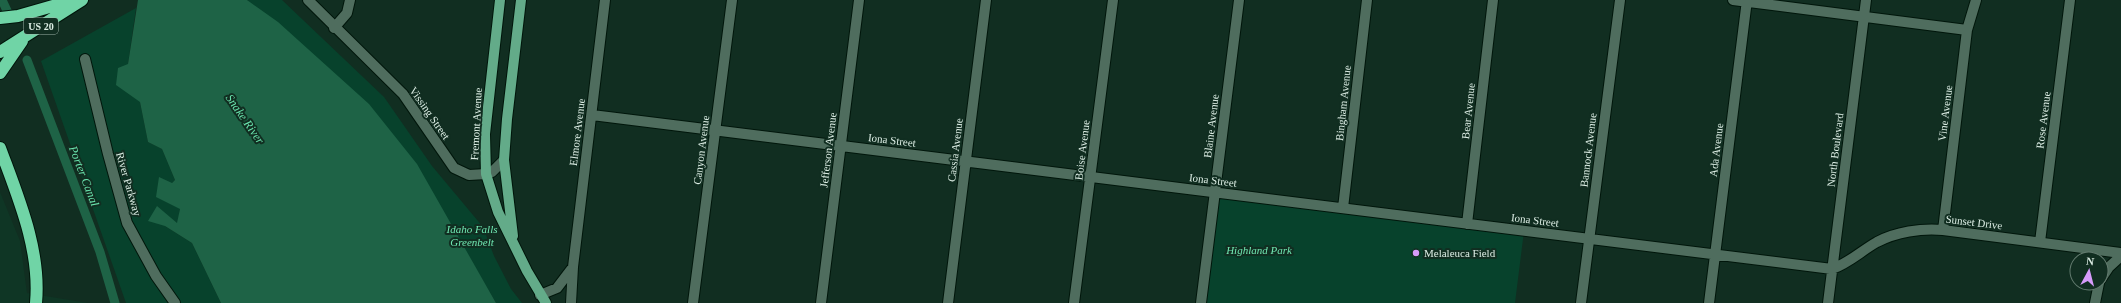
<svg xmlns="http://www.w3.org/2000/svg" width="2121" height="303" font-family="Georgia,serif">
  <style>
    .built { fill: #0f3625 }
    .green { fill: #07422c }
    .water { fill: #1e6346 }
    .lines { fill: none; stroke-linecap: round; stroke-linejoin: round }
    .canal { stroke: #1e6346; stroke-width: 9 }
    .minor-casing { stroke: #00160b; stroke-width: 12 }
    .major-casing { stroke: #00160b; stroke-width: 12 }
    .highway-casing { stroke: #00160b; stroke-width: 14 }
    .minor { stroke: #4f6d5e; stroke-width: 10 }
    .major { stroke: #63ab89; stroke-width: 10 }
    .highway { stroke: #70d4a6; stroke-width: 12 }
    .poi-dot { fill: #d69bfa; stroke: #112e21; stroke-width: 1.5 }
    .labels { text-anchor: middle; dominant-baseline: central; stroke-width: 4; stroke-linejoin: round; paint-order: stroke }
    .shield { fill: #112e21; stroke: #a0b4aa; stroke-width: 1 }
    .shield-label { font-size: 10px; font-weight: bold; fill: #ddeee5 }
    .street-label { font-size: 11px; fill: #ddeee5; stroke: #112e21 }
    .park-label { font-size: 11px; font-style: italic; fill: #71e9b3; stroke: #112e21 }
    .poi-label { font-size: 11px; fill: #ddeee5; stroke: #112e21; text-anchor: start }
    .water-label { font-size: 12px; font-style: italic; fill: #6ae3ad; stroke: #112e21 }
  </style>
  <rect width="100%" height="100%" fill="#112e21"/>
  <path class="built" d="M0,192L20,241L27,293L88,303H0Z"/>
  <path class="green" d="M247,0H282L384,97L432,166L483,227L494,256L511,289L522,303H496L459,240Z
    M136,8L128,64L140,102L148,142L162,149L175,180L172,183L180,209L178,223L165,226L192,243L221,303H126L41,61Z
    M1215,192L1524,231L1515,303H1201Z"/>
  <path class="water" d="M138,0H247L278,22L369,104L417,164L496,303H221L192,243L165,226L148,221L157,206L177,223L180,209L156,197L159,177L172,183L175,180L162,149L148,142L140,102L116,85L118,68L128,64Z"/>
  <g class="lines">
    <path class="canal" d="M2,0L9,15
      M27,60L100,252L115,303"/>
    <g class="minor-casing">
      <path id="minor" d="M308,0L403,94L454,168L469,175L486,174L492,172L504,160
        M1733,0L1967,30
        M334,28L347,13L350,0
        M85,59L108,154L127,223L156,276L175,303
        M592,115L1832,269C1849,263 1861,251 1877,242C1896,232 1921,228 1943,230L2121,253
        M1343,208L1367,0
        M1467,224L1493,0
        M1943,230L1967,30L1976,0
        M2040,242L2070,0
        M2101,279L2109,267L2121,256
        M540,295L557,288L573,267
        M571,303L573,267L605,0
        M693,303L732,0
        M821,303L859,0
        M948,303L986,0
        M1074,303L1113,0
        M1201,303L1239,0
        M1581,303L1620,0
        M1709,303L1747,0
        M1828,303L1866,0
        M2095,303L2099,283"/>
    </g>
    <g class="major-casing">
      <path id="major" d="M500,0L485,134L486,174L498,212L527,271L546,303
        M513,236L504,160L507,119L521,0"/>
    </g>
    <g class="highway-casing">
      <path id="highway" d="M0,18L18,16L74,0
        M0,52L82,0
        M0,73L22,41
        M0,148C18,197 41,250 36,303"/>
    </g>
    <use href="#minor" class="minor"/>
    <use href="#major" class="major"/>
    <use href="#highway" class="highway"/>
  </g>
  <circle class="poi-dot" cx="1416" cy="253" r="4"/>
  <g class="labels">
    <rect class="shield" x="24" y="18" width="34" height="16" rx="3"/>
    <g class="shield-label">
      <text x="41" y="26">US 20</text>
    </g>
    <g class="street-label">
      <text transform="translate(1343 103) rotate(-84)">Bingham Avenue</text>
      <text transform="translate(1468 111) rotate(-84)">Bear Avenue</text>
      <text transform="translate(430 113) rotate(55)">Vissing Street</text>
      <text transform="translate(1945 113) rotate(-83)">Vine Avenue</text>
      <text transform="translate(2043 120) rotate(-83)">Rose Avenue</text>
      <text transform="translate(476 124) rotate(-87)">Fremont Avenue</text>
      <text transform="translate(1211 126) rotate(-83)">Blaine Avenue</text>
      <text transform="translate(577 132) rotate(-83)">Elmore Avenue</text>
      <text transform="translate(892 140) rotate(7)">Iona Street</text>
      <text transform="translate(701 150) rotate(-83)">Canyon Avenue</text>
      <text transform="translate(828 150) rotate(-83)">Jefferson Avenue</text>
      <text transform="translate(955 150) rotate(-83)">Cassia Avenue</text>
      <text transform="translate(1082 150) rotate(-83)">Boise Avenue</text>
      <text transform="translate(1588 150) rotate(-83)">Bannock Avenue</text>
      <text transform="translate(1716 150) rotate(-83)">Ada Avenue</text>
      <text transform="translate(1835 150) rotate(-83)">North Boulevard</text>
      <text transform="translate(1213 180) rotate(7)">Iona Street</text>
      <text transform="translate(129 184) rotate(74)">River Parkway</text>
      <text transform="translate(1535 220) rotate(7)">Iona Street</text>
      <text transform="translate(1974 222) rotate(7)">Sunset Drive</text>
    </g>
    <g class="park-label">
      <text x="472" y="229">Idaho Falls<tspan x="472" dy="13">Greenbelt</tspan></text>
      <text x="1259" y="250">Highland Park</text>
    </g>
    <g class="poi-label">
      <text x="1424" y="253">Melaleuca Field</text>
    </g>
    <g class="water-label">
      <text transform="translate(245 119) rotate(55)">Snake River</text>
      <text transform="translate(84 176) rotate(69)">Porter Canal</text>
    </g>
  </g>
  <g transform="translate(2089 271) rotate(7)"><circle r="19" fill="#112e21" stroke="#637b6f"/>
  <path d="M0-3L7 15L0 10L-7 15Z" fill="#d69bfa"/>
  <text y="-6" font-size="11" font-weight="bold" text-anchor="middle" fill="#ddeee5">N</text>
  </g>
</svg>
